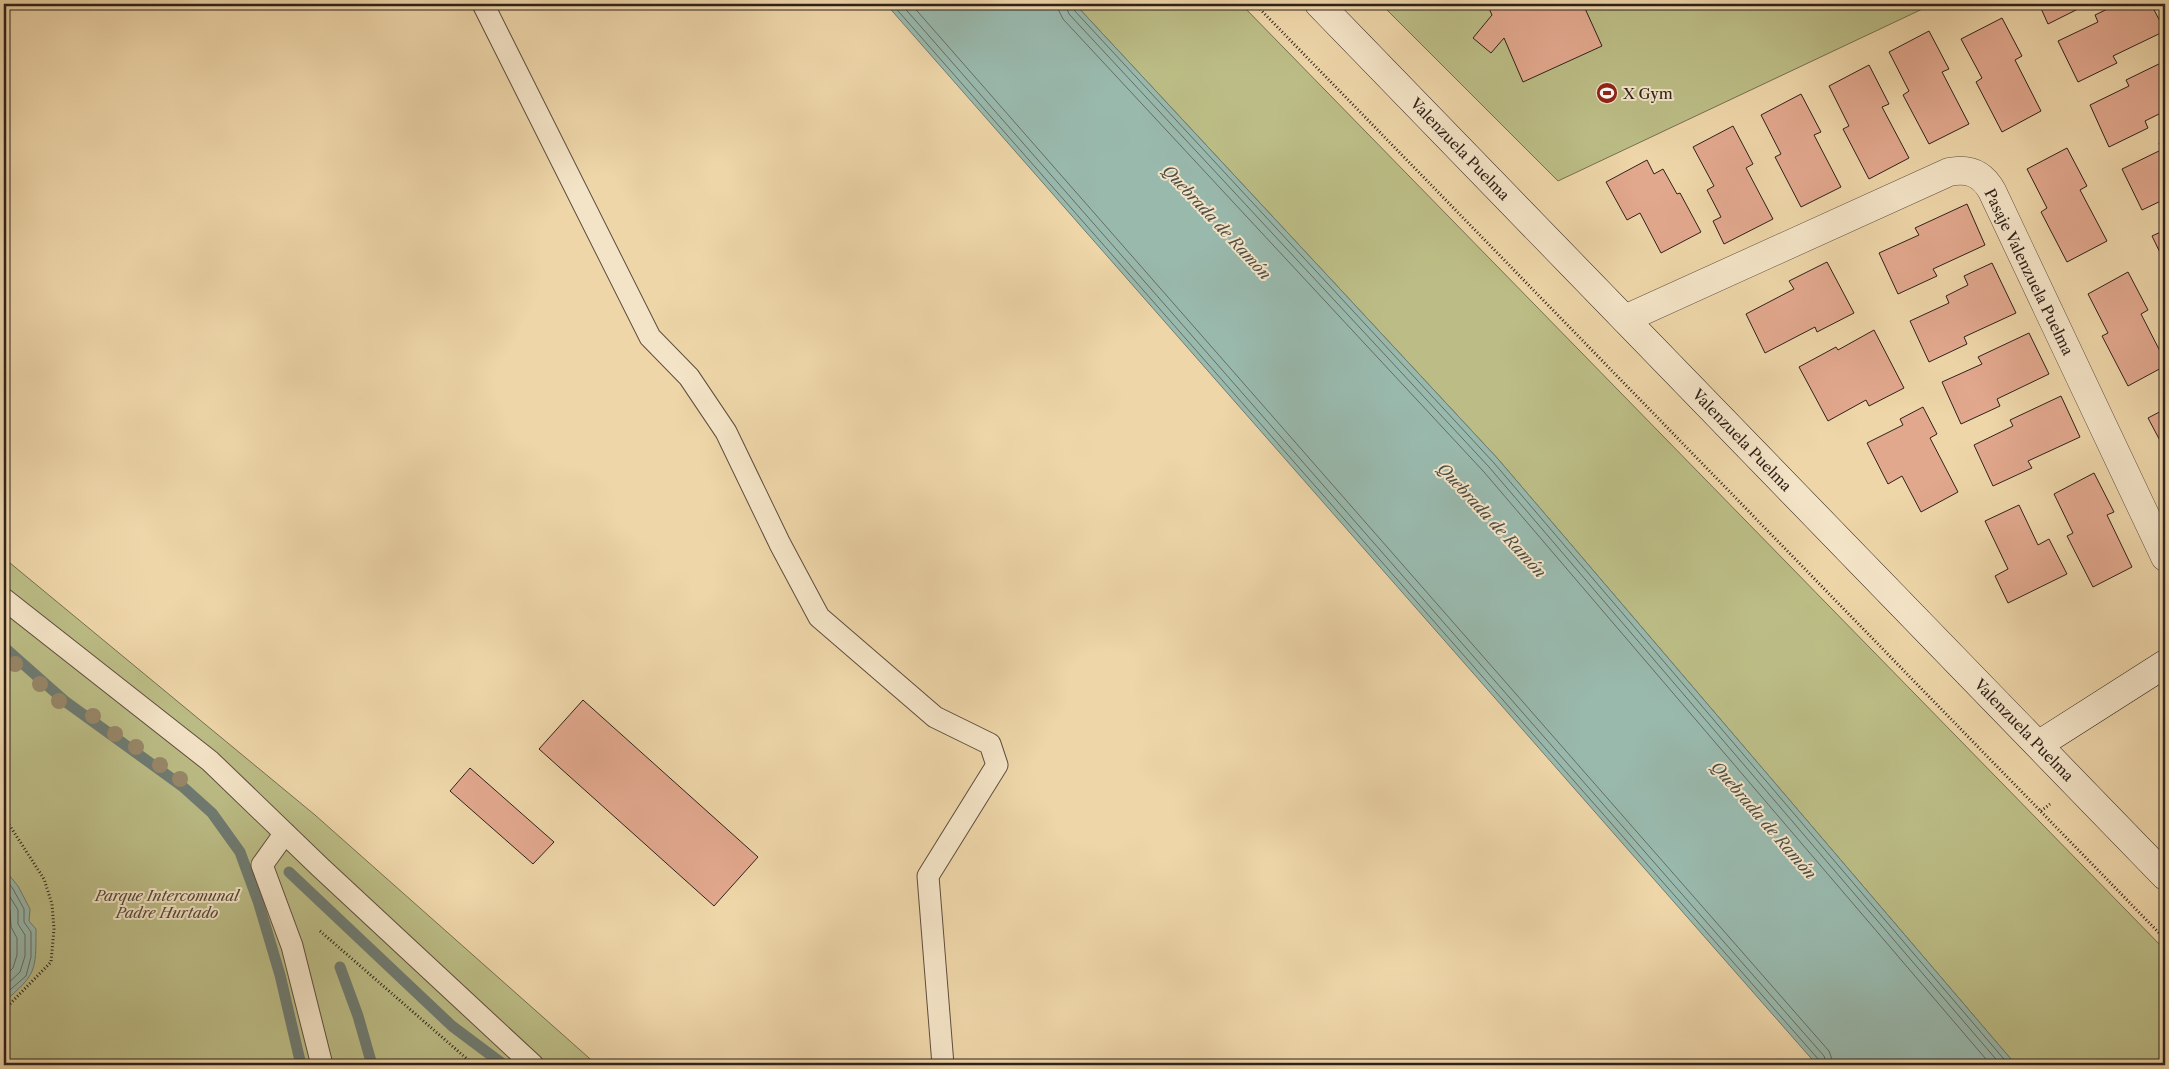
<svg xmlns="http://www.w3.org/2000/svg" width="2169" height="1069" font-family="'Libre Caslon Text',serif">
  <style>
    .green { fill: #bcbd86; stroke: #766f50 }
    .water { fill: #99b9ad; stroke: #6f7c73 }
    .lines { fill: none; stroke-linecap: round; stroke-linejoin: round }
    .shore { stroke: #646d64; stroke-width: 1 }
    .stream { stroke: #6f7c73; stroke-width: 11 }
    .building { fill: #e2a88e; stroke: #2f211b }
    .service-casing { stroke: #5f4e3e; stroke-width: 23 }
    .minor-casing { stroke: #5f4e3e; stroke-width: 29 }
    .secondary-casing { stroke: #2f211b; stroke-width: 29 }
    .path { stroke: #2f211b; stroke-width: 3; stroke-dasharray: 1 2.5; stroke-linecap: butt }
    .service { stroke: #f4e4c7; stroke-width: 21 }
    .minor { stroke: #f4e4c7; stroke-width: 28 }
    .secondary { stroke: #f4e4c7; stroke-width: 28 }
    .tree { fill: #98886a }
    .labels { text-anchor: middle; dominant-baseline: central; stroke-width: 4; stroke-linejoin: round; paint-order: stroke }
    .poi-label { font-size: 15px; fill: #2f211b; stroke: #f4e4c7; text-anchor: start }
    .street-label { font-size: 15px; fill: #2f211b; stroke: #f4e4c7 }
    .park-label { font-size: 15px; font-style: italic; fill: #524836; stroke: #f4e4c7 }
    .water-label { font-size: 16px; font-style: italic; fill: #4f4f47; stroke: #f4e4c7 }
  </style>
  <rect width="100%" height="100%" fill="#eed6a9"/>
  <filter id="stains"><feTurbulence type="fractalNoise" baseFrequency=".004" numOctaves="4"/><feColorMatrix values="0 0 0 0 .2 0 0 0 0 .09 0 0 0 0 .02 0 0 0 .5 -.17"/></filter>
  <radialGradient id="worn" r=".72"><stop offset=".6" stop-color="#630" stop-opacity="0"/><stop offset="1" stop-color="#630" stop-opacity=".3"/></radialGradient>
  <path class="green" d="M1075,4H1241L2165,950V1065H2016L1498,459Z
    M1381,4H1933L1558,181Z
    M4,558L315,815L597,1065H4Z"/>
  <path class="water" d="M886,4H1075L1498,459L2016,1065H1817Z
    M4,869L18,886L30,909L29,921L36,929C36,972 36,974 4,1002Z"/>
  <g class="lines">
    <path class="shore" d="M892,4L1819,1060L1820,1065
      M901,4L1824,1056L1827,1065
      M911,4L1829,1051L1834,1065
      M1058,4L1059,11L1063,19L1484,472L1991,1065
      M1065,4L1069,14L1489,467L2001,1065
      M1072,4L1073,9L1494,463L2009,1065
      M4,877L13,889L24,909V922L31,932V957L26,976L4,995
      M4,887L18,910V924L25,935V956L20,972L4,987
      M4,900L10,911L11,927L17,938V955L13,968L4,977"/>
    <path class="stream" d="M4,647L66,702L182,786L212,813L240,852L258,901L280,975L301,1065
      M289,872L452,1026L504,1065
      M340,967L358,1016L372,1065"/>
  </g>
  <path class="building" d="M1487,4H1583L1602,46L1523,82L1504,38L1491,53L1473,38L1492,15Z
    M2039,4H2086V5L2048,24Z
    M2118,4H2151L2165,31L2113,56L2117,63L2078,82L2058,41L2098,22L2095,15Z
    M2002,18L2022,56L2015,60L2041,111L2002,132L1976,82L1982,78L1961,39Z
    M1929,31L1949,69L1942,72L1969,124L1929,144L1903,95L1909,91L1889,52Z
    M2165,61V111L2145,121L2148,128L2109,147L2090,105L2129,86L2126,80Z
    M1869,65L1889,104L1882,107L1909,158L1869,179L1843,129L1849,126L1829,86Z
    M1801,94L1821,132L1814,135L1841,187L1801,207L1775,157L1781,154L1761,115Z
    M1733,126L1753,164L1746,168L1773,219L1724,244L1713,221L1721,217L1707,190L1714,186L1693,147Z
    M2165,140V199L2142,210L2122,169L2161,150L2159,143Z
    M2067,148L2087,186L2080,190L2107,241L2067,262L2041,212L2047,208L2027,169Z
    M1647,160L1654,174L1663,169L1677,194L1680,193L1701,232L1661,253L1640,213L1627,220L1606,182Z
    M1967,204L1985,245L1933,269L1937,276L1898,294L1879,253L1919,235L1915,228Z
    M2165,230V263L2152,236Z
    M1827,262L1854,313L1817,332L1815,327L1765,353L1746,314L1794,289L1789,281Z
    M1992,263L2016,313L1964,337L1967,344L1929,362L1910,321L1949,303L1946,296L1968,285L1964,276Z
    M2128,272L2148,310L2141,314L2165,361V366L2128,386L2102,336L2108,333L2088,294Z
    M1874,330L1904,388L1869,406L1866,400L1828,421L1799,367L1836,347L1838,350Z
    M2029,333L2049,374L1997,399L2000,406L1961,424L1942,382L1982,364L1978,357Z
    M2061,396L2080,437L2028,461L2032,468L1993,486L1974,445L2013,426L2010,420Z
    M1923,407L1937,434L1930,438L1958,492L1921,512L1902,476L1888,484L1867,443L1903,425L1900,419Z
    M2165,409V450L2148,418Z
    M2094,473L2114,512L2107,515L2132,567L2093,587L2067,536L2073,533L2054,494Z
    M2019,505L2038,545L2049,539L2067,574L2008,603L1995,576L2008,569L1985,521Z
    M583,700L758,857L714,906L539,749Z
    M470,768L554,842L533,864L450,791Z"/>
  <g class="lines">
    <g class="service-casing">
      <path id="service" d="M483,4L650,337L689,377L726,432L780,544L819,617L935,717L990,744L997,765L928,876L943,1065
        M4,599L210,761L320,867L533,1065
        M285,833L262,865L292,946L322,1065"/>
    </g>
    <g class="minor-casing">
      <path id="minor" d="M1625,319L1949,172C1968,168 1982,173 1992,191L2165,557"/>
    </g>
    <g class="secondary-casing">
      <path id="secondary" d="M1319,4L2165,876
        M2038,745L2165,664"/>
    </g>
    <path class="path" d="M1255,4L2165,939
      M2041,811L2050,804
      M4,820L10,826L44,879L52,904L54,929L51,962L4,1010
      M320,931L474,1065"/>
    <use href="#service" class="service"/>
    <use href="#minor" class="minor"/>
    <use href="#secondary" class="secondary"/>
  </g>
  <g class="tree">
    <circle cx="15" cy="664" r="8"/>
    <circle cx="40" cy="684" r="8"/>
    <circle cx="59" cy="701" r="8"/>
    <circle cx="93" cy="716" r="8"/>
    <circle cx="115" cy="734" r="8"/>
    <circle cx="136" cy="747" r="8"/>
    <circle cx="160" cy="765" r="8"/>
    <circle cx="180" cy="779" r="8"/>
  </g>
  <defs>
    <g id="stadium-disc" transform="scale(1.125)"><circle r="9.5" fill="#8f2418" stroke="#f4e4c7"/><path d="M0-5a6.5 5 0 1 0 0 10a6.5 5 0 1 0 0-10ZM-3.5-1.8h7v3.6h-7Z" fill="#fff"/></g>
  </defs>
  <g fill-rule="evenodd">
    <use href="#stadium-disc" x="1607" y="93"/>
  </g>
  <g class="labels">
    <g class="poi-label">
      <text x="1623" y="93">X Gym</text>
    </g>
    <g class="street-label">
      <text transform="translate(1460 149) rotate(46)">Valenzuela Puelma</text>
      <text transform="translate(2029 272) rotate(64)">Pasaje Valenzuela Puelma</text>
      <text transform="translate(1742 440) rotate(46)">Valenzuela Puelma</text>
      <text transform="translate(2024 730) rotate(46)">Valenzuela Puelma</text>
    </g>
    <g class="park-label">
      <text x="167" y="895">Parque Intercomunal<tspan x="167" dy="17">Padre Hurtado</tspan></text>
    </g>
    <g class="water-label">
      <text transform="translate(1217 222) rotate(47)">Quebrada de Ramón</text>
      <text transform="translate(1492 520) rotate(47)">Quebrada de Ramón</text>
      <text transform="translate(1764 820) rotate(49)">Quebrada de Ramón</text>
    </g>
  </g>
  <rect width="2169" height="1069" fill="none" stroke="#eed6a9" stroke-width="20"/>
  <rect x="5" y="5" width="2159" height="1059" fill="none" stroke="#2f211b" stroke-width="2.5"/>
  <rect x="10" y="10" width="2149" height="1049" fill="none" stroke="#2f211b"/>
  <rect width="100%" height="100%" filter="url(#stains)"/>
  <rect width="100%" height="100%" fill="url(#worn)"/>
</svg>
